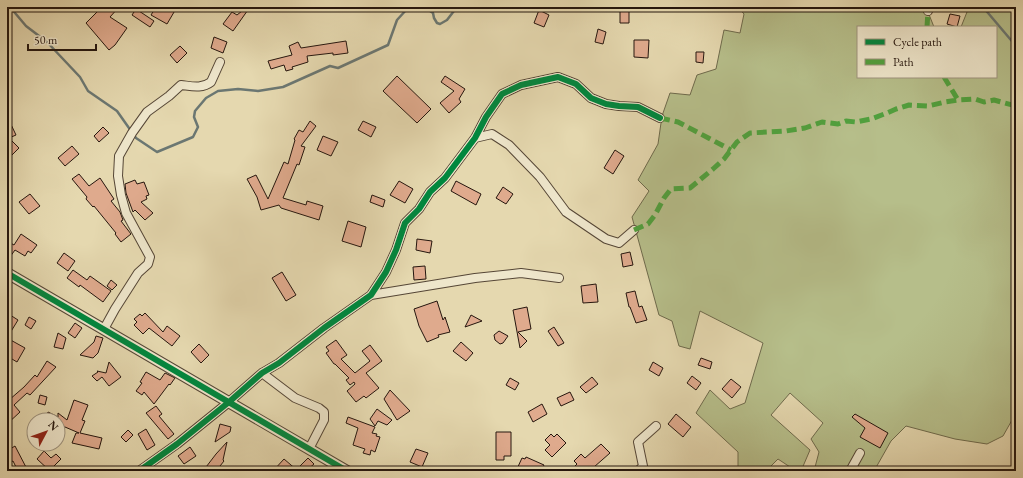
<svg xmlns="http://www.w3.org/2000/svg" width="1023" height="478" font-family="'EB Garamond',serif">
  <style>
    .green { fill: #b6be8a; stroke: #6e6a4c }
    .lines { fill: none; stroke-linecap: round; stroke-linejoin: round }
    .stream { stroke: #6b7772; stroke-width: 2.5 }
    .building { fill: #dfaa8d; stroke: #25160e }
    .minor-casing { stroke: #554636; stroke-width: 10 }
    .tertiary-casing { stroke: #554636; stroke-width: 12 }
    .minor { stroke: #eee6cb; stroke-width: 8 }
    .tertiary { stroke: #eee6cb; stroke-width: 10 }
    .quiet { stroke: #50a13e; stroke-width: 5; stroke-dasharray: 10 5; stroke-linecap: butt }
    .cycleway-casing { stroke: #eee6cb; stroke-width: 8 }
    .cycleway { stroke: #00873e; stroke-width: 6 }
  </style>
  <rect width="100%" height="100%" fill="#e5d8af"/>
  <filter id="stains"><feTurbulence type="fractalNoise" baseFrequency=".005" numOctaves="4"/><feColorMatrix values="0 0 0 0 .2 0 0 0 0 .09 0 0 0 0 .02 0 0 0 .5 -.17"/></filter>
  <radialGradient id="worn" r=".72"><stop offset=".6" stop-color="#630" stop-opacity="0"/><stop offset="1" stop-color="#630" stop-opacity=".3"/></radialGradient>
  <path class="green" d="M738,7H926L934,27H858V77H996V27H961L969,7H1016V413L1003,436L987,444L955,439L906,426L891,441L874,471H814L819,452L811,439L823,423L790,393L771,415L810,450L801,471H796L778,459L766,471H738V452L696,413L710,390L730,409L745,403L763,343L700,311L690,349L679,346L672,321L659,315L632,217L649,191L638,180L658,144L662,116L670,93L690,95L697,75L716,69L724,30L740,33L744,14Z"/>
  <g class="lines">
    <path class="stream" d="M10,7L26,26L47,42L80,77L88,91L117,111L136,138L157,152L193,137L198,127L194,117L195,111L206,98L218,91L238,89L258,91L283,87L330,66L338,68L388,45L397,20L407,9H427L433,13L434,18L437,23L440,24L447,20L457,7
      M983,7L1016,46"/>
  </g>
  <path class="building" d="M92,7H119L110,17L127,28L115,45L109,50L86,23L97,12Z
    M156,7H177L167,24L151,15Z
    M247,7H250L233,31L223,24L232,12L237,15Z
    M620,7H629V23H620Z
    M136,9L154,21L150,27L132,15Z
    M539,10L549,15L544,27L534,23Z
    M950,14L960,16L957,27L947,24Z
    M598,29L606,32L603,44L595,42Z
    M214,37L227,42L223,53L211,48Z
    M634,40H649L648,58L634,57Z
    M346,41L348,53L333,55V53L307,56L308,62L292,67L293,69L286,71L284,65L271,69L268,61L292,55L289,46L298,42L301,48Z
    M180,46L187,53L177,63L170,55Z
    M696,52H704L703,63L696,62Z
    M397,76L431,109L417,123L383,91Z
    M445,76L465,89L459,99L461,102L449,113L440,103L454,91L441,82Z
    M7,116L16,135L9,138L19,148L7,160Z
    M310,121L316,126L301,146L305,147L299,165L297,164L283,198L306,205L307,201L323,206L319,220L281,208L279,205L261,210L257,197L247,179L256,175L268,199L284,162L288,164L295,140L294,139L299,130L303,132Z
    M363,121L376,127L371,137L358,130Z
    M103,127L109,133L99,142L94,136Z
    M323,136L338,142L331,156L317,150Z
    M72,146L79,154L65,166L58,158Z
    M615,150L624,156L613,174L604,168Z
    M79,174L89,186L100,178L114,199L111,201L120,212L123,220L121,221L131,234L121,242L115,234L116,233L94,206L93,207L86,199L87,197L72,179Z
    M135,180L137,184L144,182L149,195L146,196L147,199L141,202L153,213L145,220L135,210L133,212L126,193L125,184Z
    M399,181L413,189L405,203L390,195Z
    M456,181L481,194L476,205L451,191Z
    M503,187L513,194L506,204L496,198Z
    M30,194L40,206L29,214L19,202Z
    M372,195L385,200L383,207L370,202Z
    M348,221L366,227L361,247L342,241Z
    M21,234L37,245L31,253L28,251L25,256L15,250L7,261V241L14,245Z
    M417,239L432,241L430,253L416,250Z
    M630,252L633,265L623,267L621,254Z
    M64,253L75,261L68,271L57,263Z
    M425,266L426,279L414,280L413,267Z
    M73,270L87,280L90,276L111,291L103,302L80,285L79,287L67,278Z
    M282,272L296,295L286,301L272,278Z
    M111,280L117,285L112,290L107,286Z
    M596,284L598,302L583,303L581,286Z
    M635,291L639,307L642,306L647,320L636,323L630,307H629L626,293Z
    M437,301L443,320L445,317L450,332L438,335L439,337L427,342L419,326L414,309Z
    M527,307L531,329L518,332L527,341L520,348L513,310Z
    M7,313L18,320L7,338L25,348L17,362L7,356Z
    M145,313L163,332L167,326L180,336L172,346L149,328L143,334L134,325L137,322L134,319L140,314L142,316Z
    M471,315L482,321L465,327Z
    M29,317L36,321L31,329L25,325Z
    M75,323L82,328L75,338L68,333Z
    M554,327L564,343L558,346L548,331Z
    M499,331L508,336L503,343L500,344L495,340L494,335Z
    M58,333L66,338L63,349L54,347Z
    M96,336L103,338L98,353L93,358L80,355L94,342Z
    M336,340L347,355L341,359L355,373L370,361L362,351L370,345L382,361L366,373L379,388L366,398L364,396L356,402L347,391L355,384L354,382L350,385L346,380L349,378L335,364H334L326,353L329,351L326,347Z
    M461,342L473,353L466,361L453,351Z
    M199,344L209,355L201,363L191,352Z
    M701,358L712,362L710,369L698,365Z
    M47,361L56,367L30,395L27,393L14,405L20,412L7,424V397L9,400L24,387L35,375L37,377Z
    M109,362L121,377L109,386L102,377L97,381L92,376L98,372L97,371L106,373Z
    M653,362L663,368L659,376L649,370Z
    M146,372L160,380L165,373L175,378L170,385L169,384L154,404L144,392L142,395L136,391L142,383L140,382Z
    M692,376L701,383L696,390L687,383Z
    M592,377L598,384L586,393L580,387Z
    M510,378L519,383L515,390L506,385Z
    M731,379L741,387L732,398L722,389Z
    M390,390L410,411L397,420L384,399Z
    M570,392L574,400L561,406L557,398Z
    M40,395L47,397L45,405L38,403Z
    M74,400L88,405L82,420L85,421L80,433L102,438L99,449L72,443L76,433H79L58,424V420H43L48,412L58,417V413L67,420Z
    M542,404L547,414L533,422L528,412Z
    M156,406L162,414L159,416L174,434L168,439L146,413Z
    M377,409L392,420L387,425L378,421L375,426L370,419Z
    M676,414L691,427L683,437L668,424Z
    M855,414L888,433L880,448L860,437L865,428L852,417Z
    M348,417L375,427L372,433L377,434L376,436L380,437L375,452L371,450L370,455L363,453L365,449L353,445L358,428L346,423Z
    M220,424L231,427L230,432L215,442Z
    M146,429L155,445L147,450L138,434Z
    M128,430L133,435L126,442L121,437Z
    M496,432H511V456H504V460H496Z
    M551,434L554,437L557,434L566,443L552,457L545,450L550,445L545,440Z
    M227,442L223,460L224,461L216,471H203L216,454Z
    M601,444L610,453L594,467L597,471H570L577,464L574,461L581,454L585,458Z
    M15,446L28,471H18L13,461L7,464V451Z
    M190,447L196,456L184,464L178,456Z
    M416,449L428,453L422,467L410,462Z
    M44,451L51,458L56,454L61,459L54,466L59,471H50L37,459Z
    M526,457L544,465L541,471H516L522,458L525,459Z
    M308,458L314,464L306,471H305L300,466Z
    M284,459L298,471H273Z"/>
  <g class="lines">
    <g class="minor-casing">
      <path id="minor" d="M928,11L929,7
        M475,138L492,134L509,145L540,177L566,212L606,239L619,243L634,230
        M371,295L475,278L521,273L559,278
        M104,329L115,309L138,273L148,264L150,257L126,213L121,195L118,176L119,156L132,133L147,112L169,96L181,85C191,86 202,89 211,82L220,62
        M262,373L295,398L319,408L324,412V420L309,449
        M139,471L177,444L229,402L262,373L279,363L324,328L371,295L386,272L396,250L405,223L419,209L430,192L445,178L475,138L486,117L502,94L521,85L558,77L576,84L591,98L606,104L619,106L638,107L660,118
        M638,471L643,466L638,442L656,426
        M850,471L860,453"/>
    </g>
    <g class="tertiary-casing">
      <path id="tertiary" d="M7,273L347,471"/>
    </g>
    <use href="#minor" class="minor"/>
    <use href="#tertiary" class="tertiary"/>
    <path class="quiet" d="M927,27L928,11
      M944,77L958,100
      M660,118L678,122L731,150
      M634,230L648,224L655,215L664,198L671,189L690,188L713,169L724,159L737,142L750,133L786,131L805,128L822,122L838,124L846,121L856,122L871,119L887,113L896,109L909,105L928,106L945,102L958,100L975,99L984,102L994,100L1016,106"/>
    <g class="cycleway-casing">
      <path id="cycleway" d="M7,273L347,471
        M139,471L177,444L229,402L262,373L279,363L324,328L371,295L386,272L396,250L405,223L419,209L430,192L445,178L475,138L486,117L502,94L521,85L558,77L576,84L591,98L606,104L619,106L638,107L660,118"/>
    </g>
    <use href="#cycleway" class="cycleway"/>
  </g>
  <rect width="1023" height="478" fill="none" stroke="#e5d8af" stroke-width="24"/>
  <rect x="8" y="8" width="1007" height="462" fill="none" stroke="#25160e" stroke-width="2"/>
  <rect x="12" y="12" width="999" height="454" fill="none" stroke="#25160e"/>
  <rect x="857" y="26" width="140" height="52" fill="#eee6cb" stroke="#9e937f"/>
  <rect x="865" y="39" width="20" height="6" fill="#00873e" stroke="#9e937f"/>
  <text x="893" y="46" font-size="12" fill="#25160e">Cycle path</text>
  <rect x="865" y="59" width="20" height="6" fill="#50a13e" stroke="#9e937f"/>
  <text x="893" y="66" font-size="12" fill="#25160e">Path</text>
  <g transform="translate(46 432) rotate(49)"><circle r="19" fill="#eee6cb" stroke="#9e937f"/>
  <path d="M0-3L7 15L0 10L-7 15Z" fill="#8f2418"/>
  <text y="-6" font-size="11" font-weight="bold" text-anchor="middle" fill="#25160e">N</text>
  </g>
  <path d="M28 44v6h68v-6" fill="none" stroke="#25160e" stroke-width="2"/>
  <text x="34" y="44" font-size="12" fill="#25160e" stroke="#eee6cb" stroke-width="3" paint-order="stroke">50 m</text>
  <rect width="100%" height="100%" filter="url(#stains)"/>
  <rect width="100%" height="100%" fill="url(#worn)"/>
</svg>
